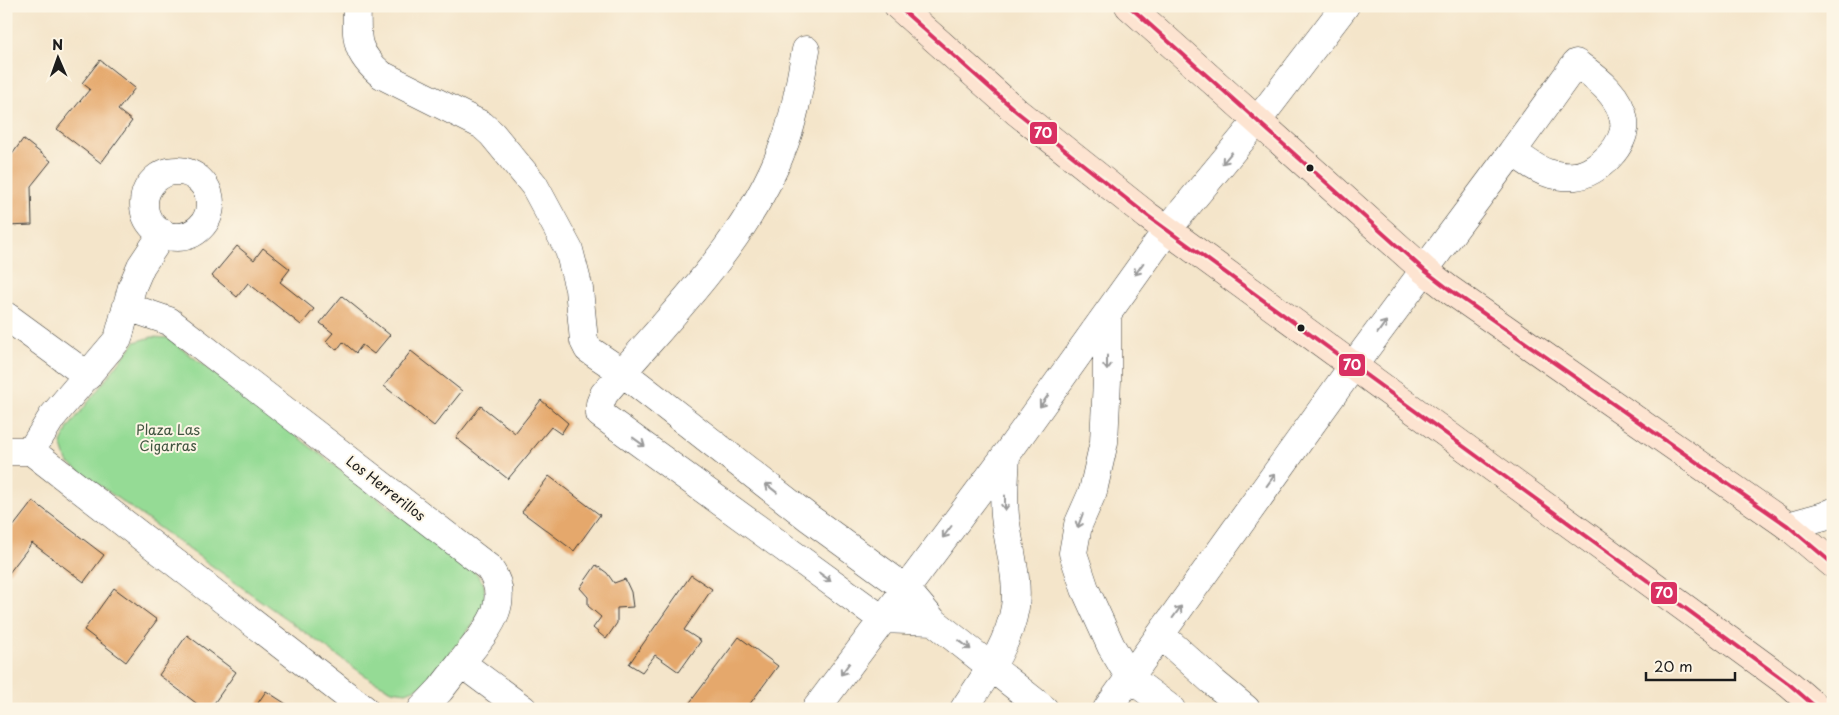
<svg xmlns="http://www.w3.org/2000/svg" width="1839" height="715" font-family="'Playpen Sans',sans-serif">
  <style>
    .green { fill: #95db95; stroke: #587c58 }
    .building { fill: #e5a86c }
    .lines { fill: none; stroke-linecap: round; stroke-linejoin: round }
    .minor-casing { stroke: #3c3a36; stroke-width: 29 }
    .secondary-casing { stroke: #3c3a36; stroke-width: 29 }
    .minor { stroke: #fff; stroke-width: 28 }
    .secondary { stroke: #fde4d1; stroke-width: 28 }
    .bus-1-casing { stroke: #fcf5e5; stroke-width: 8 }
    .bus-1 { stroke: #d93062; stroke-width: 4 }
    .oneway { stroke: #999 }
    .bus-dot { fill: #1c1c1c; stroke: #fcf5e5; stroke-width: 2 }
    .labels { text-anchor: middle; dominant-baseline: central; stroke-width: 4; stroke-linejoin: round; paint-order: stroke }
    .park-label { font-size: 14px; fill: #405540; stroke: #fcf5e5 }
    .street-label { font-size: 14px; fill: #1c1c1c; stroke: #fcf5e5 }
    .line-badge { stroke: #fcf5e5; stroke-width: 2 }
    .badge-label { font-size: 14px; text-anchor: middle; font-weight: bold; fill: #fff }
  </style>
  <rect width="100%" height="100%" fill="#fcf5e5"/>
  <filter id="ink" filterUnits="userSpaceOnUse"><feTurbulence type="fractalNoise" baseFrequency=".02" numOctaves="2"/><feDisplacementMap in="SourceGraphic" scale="10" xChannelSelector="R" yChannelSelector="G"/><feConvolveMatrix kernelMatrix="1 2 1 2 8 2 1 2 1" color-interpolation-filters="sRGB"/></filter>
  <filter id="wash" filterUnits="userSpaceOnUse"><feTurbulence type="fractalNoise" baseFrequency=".0096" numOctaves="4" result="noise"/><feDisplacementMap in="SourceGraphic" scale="20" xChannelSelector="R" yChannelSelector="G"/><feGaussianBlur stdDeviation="1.12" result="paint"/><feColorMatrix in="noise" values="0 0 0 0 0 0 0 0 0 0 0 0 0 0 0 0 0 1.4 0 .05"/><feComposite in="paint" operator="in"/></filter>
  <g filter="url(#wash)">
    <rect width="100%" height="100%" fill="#f4e5ca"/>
    <path class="green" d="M152,337L168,338L477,574L484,584L486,607L427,684L406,692L392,690L370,679L67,462L61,443L68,428L135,342Z"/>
    <g id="blocks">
      <path class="building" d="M100,60L135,88L118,110L132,121L101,163L57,129L90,89L82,83Z
        M23,139L51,161L31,186L32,225L6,226V163Z
        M237,246L254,260L263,248L290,269L280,282L314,309L301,325L248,283L237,297L212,276Z
        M342,296L390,335L374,354L362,345L356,353L343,342L337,350L326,341L333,333L320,323Z
        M411,351L462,391L434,426L384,386Z
        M541,400L568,423L561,434L551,427L508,479L456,438L481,406L515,433Z
        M549,476L600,515L574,551L522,512Z
        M33,501L104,555L84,582L32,543L9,573L6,570V536Z
        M596,565L607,573L614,583L625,579L631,592L633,607L617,608V623L606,639L593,628L601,617L588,606V597L580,588Z
        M691,575L712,589L684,630L701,641L679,672L655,655L642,672L629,664Z
        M114,588L157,620L126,662L84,630Z
        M187,635L236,672L210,709H204L159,675Z
        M739,637L778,666L746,709H685Z
        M266,691L294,709H254Z"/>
    </g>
  </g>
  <g filter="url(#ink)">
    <use href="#blocks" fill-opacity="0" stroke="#3c3a36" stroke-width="1"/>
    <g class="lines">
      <g class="minor-casing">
        <path id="minor" d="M357,6C356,39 355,53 382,75L482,125L492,134L534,185L569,250L579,289L584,341L588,349L622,372L809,518L905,588L933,621L1044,709
          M806,50C800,80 796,113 785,142C749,241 670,315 604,394L600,404V414L882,619L933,621
          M144 204a33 33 0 1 1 66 0a33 33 0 1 1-66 0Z
          M128,307L169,321L489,568C515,604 483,634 461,663L523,709
          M1107,314V380L1104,442L1093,491L1078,525L1073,553L1085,589L1111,646L1130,678L1171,709
          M6,316L88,376
          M6,451H31L52,417L118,339L132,287L141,266L163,233
          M31,451L364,709
          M1788,526L1824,516L1833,512
          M1161,635L1212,681L1246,709
          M422,709L440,690L461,663
          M816,709L1006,455L1167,230L1258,120L1345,6
          M964,709C984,678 1009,645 1015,607C1019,579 1008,544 1005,516C1003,496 1005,475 1006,455
          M1107,709L1353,366L1512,152C1523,158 1536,170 1548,173C1555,175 1567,177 1575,176C1597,174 1628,144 1624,121C1620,94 1596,78 1576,63L1512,152"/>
      </g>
      <g class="secondary-casing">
        <path id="secondary" d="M898,6L1017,112L1148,216L1789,684L1818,709
          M1129,6L1424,270L1450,290L1788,526L1833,564"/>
      </g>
      <use href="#minor" class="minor"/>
      <use href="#secondary" class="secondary"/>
      <g class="bus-1-casing">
        <path id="bus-1" d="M898,6L1017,112L1148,216L1789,684L1818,709
          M1129,6L1424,270L1450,290L1788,526L1833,564"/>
      </g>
      <use href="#bus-1" class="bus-1"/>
    </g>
    <defs><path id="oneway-shaft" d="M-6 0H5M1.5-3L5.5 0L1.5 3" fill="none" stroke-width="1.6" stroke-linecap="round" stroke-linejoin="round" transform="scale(1.25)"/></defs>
    <g class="oneway">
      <use href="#oneway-shaft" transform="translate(1227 158) rotate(130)"/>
      <use href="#oneway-shaft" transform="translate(1139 269) rotate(126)"/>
      <use href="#oneway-shaft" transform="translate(1382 327) rotate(-54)"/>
      <use href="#oneway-shaft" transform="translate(1107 363) rotate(90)"/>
      <use href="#oneway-shaft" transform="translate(1044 401) rotate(126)"/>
      <use href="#oneway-shaft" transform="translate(639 442) rotate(36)"/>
      <use href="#oneway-shaft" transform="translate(1271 480) rotate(-54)"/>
      <use href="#oneway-shaft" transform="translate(771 488) rotate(-142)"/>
      <use href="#oneway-shaft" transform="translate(1005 503) rotate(90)"/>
      <use href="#oneway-shaft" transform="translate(1080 521) rotate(111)"/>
      <use href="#oneway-shaft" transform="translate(947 532) rotate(127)"/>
      <use href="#oneway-shaft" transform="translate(825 577) rotate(36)"/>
      <use href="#oneway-shaft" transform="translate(1177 612) rotate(-54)"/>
      <use href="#oneway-shaft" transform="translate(965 645) rotate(38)"/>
      <use href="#oneway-shaft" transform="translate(845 669) rotate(126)"/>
    </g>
  </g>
  <g class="bus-dot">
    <circle cx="1310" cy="168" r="4.5"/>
    <circle cx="1301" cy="328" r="4.5"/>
  </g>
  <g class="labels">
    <g class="park-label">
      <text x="168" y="429">Plaza Las<tspan x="168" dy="16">Cigarras</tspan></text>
    </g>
    <g class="street-label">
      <text transform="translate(386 488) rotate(38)">Los Herrerillos</text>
    </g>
  </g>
  <g class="line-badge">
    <rect x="1029" y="121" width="29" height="24" rx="5" fill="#d93062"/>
    <rect x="1338" y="353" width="28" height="24" rx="5" fill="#d93062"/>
    <rect x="1650" y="581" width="28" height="24" rx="5" fill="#d93062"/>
  </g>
  <g class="badge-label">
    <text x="1043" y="138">70</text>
    <text x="1352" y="370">70</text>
    <text x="1664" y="598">70</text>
  </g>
  <rect width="1839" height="715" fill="none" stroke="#fcf5e5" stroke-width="25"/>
  <g transform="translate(58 58) rotate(358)" stroke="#fcf5e5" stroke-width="4" paint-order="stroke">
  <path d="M0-4L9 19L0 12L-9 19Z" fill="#1c1c1c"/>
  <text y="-8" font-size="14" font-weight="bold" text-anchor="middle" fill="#1c1c1c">N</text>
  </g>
  <path d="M1646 672v8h89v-8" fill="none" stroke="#1c1c1c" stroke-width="2.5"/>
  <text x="1654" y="672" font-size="15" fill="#1c1c1c" stroke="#fcf5e5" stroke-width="4" paint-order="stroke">20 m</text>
</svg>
